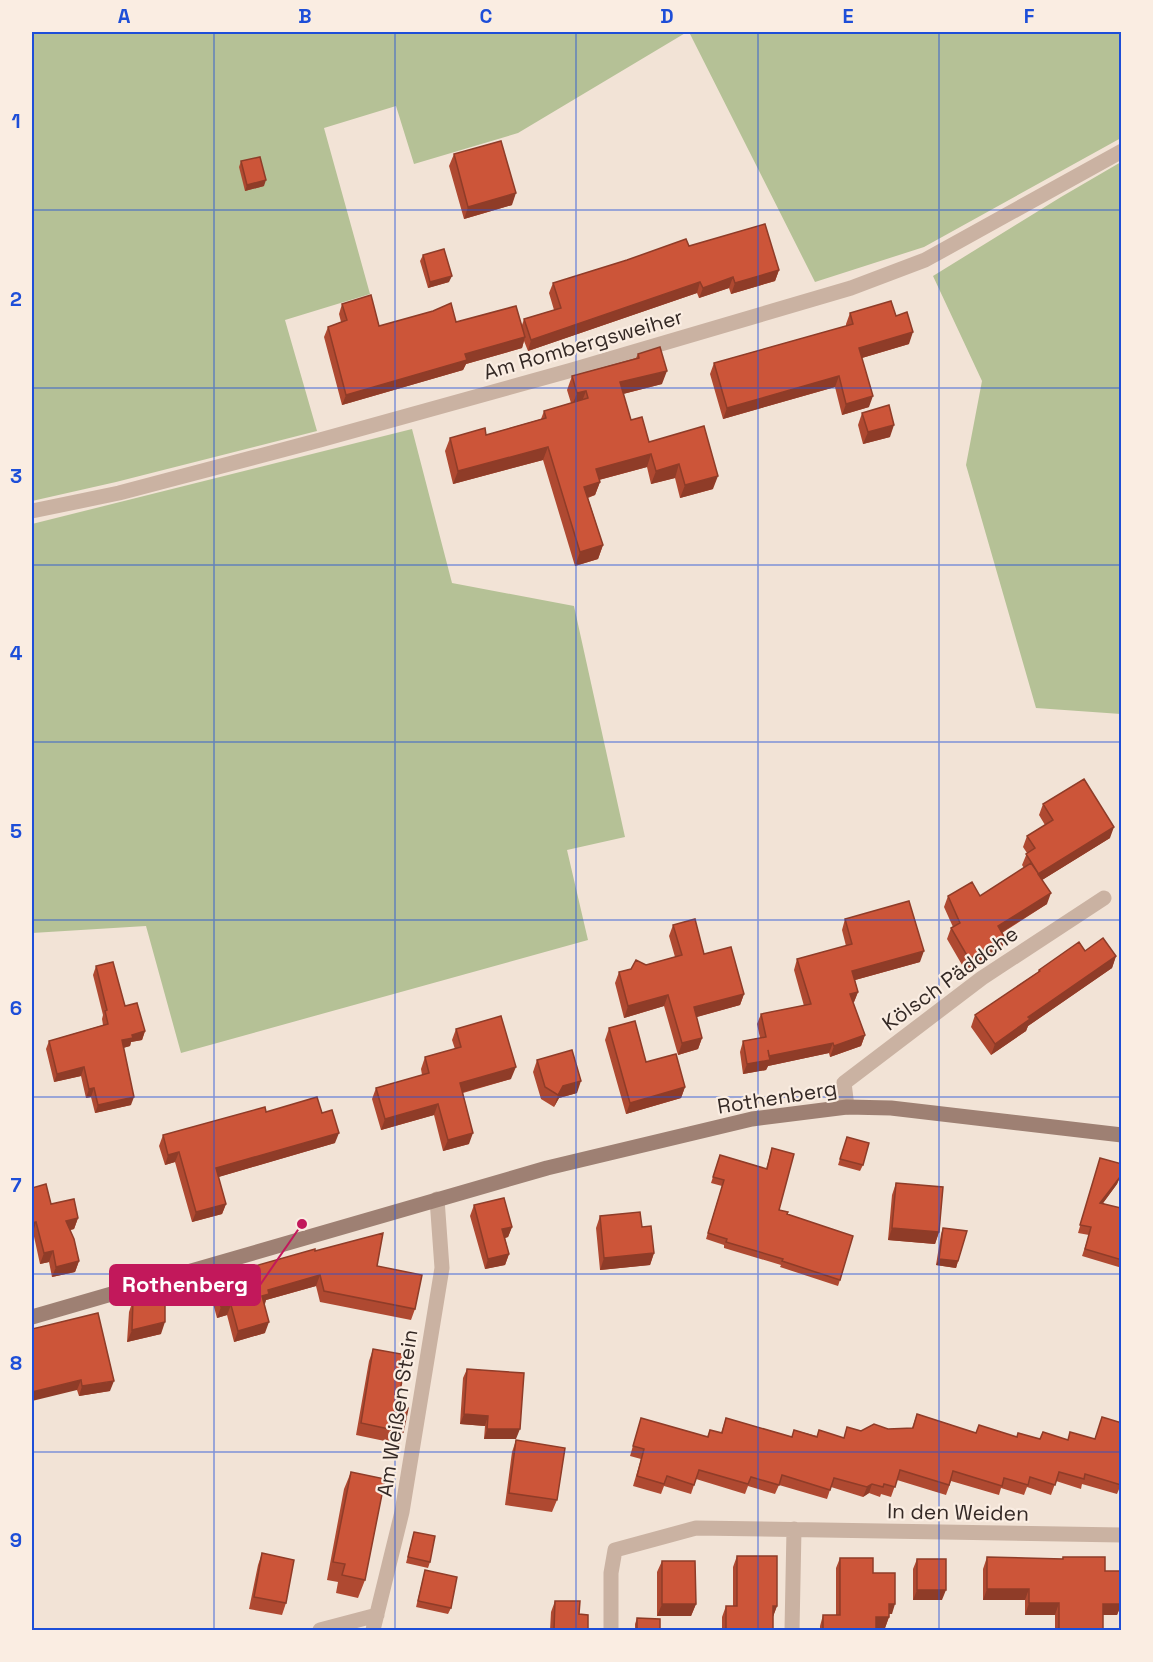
<svg xmlns="http://www.w3.org/2000/svg" width="1153" height="1662" font-family="'Space Grotesk',sans-serif">
  <style>
    .green { fill: #b5c196 }
    .lines { fill: none; stroke-linecap: round; stroke-linejoin: round }
    .street { stroke: #cab2a2; stroke-width: 15 }
    .secondary { stroke: #9e8073; stroke-width: 15 }
    .wall { fill: #af4931 }
    .shaded-wall { fill: #8f3c28 }
    .building { fill: #cc5539; stroke: #8f3c28; stroke-width: 1.5 }
    .grid { fill: none; stroke: #1d4ed8; stroke-width: 1.5; stroke-opacity: 0.55 }
    .labels { text-anchor: middle; dominant-baseline: central; stroke-width: 4.5; stroke-linejoin: round; paint-order: stroke }
    .street-label { font-size: 21px; fill: #342925; stroke: #faede2 }
    .leader { fill: none; stroke: #c2185b; stroke-width: 2 }
    .callout-dot { fill: #c2185b; stroke: #faede2; stroke-width: 2 }
    .callout { fill: #c2185b; stroke: #c2185b; stroke-width: 2 }
    .callout-label { font-size: 22px; text-anchor: middle; font-weight: bold; fill: #fff }
    .neatline { fill: none; stroke: #1d4ed8; stroke-width: 2 }
    .grid-label { font-size: 20px; text-anchor: middle; font-weight: bold; fill: #1d4ed8 }
  </style>
  <rect width="100%" height="100%" fill="#f2e3d6"/>
  <path class="green" d="M32,32H687L518,133L414,164L396,106L324,128L370,294L285,320L317,431L116,482L32,501Z
    M689,32H1121V138L924,247L815,282Z
    M1121,162V714L1036,708L966,465L982,381L933,276L1061,197Z
    M412,429L452,583L574,606L625,837L567,850L588,940L181,1053L146,926L32,933V524Z"/>
  <g class="lines">
    <path class="street" d="M32,511L119,493L320,440L572,370L851,288L925,260L1122,151
      M847,1107L844,1083L982,978L1104,898
      M320,1630L377,1615
      M373,1630L402,1512L442,1268L437,1199
      M611,1630V1573L615,1550L696,1528L1122,1535
      M792,1630L794,1529"/>
    <path class="secondary" d="M32,1317L547,1168L752,1119L847,1107L891,1108L1122,1135"/>
  </g>
  <path class="wall" d="M454,154L512,205L464,219L449,166Z
    M241,161L264,186L245,191L239,167Z
    M689,246L779,270L775,281L731,294L729,288L699,298L697,293L528,351L524,341L522,348L466,364L463,370L342,405L324,337L328,327L341,322L339,314L342,304L379,326L456,322L522,325L524,319L554,310L549,293L553,283Z
    M423,255L449,282L428,288L420,261Z
    M850,313L896,316L909,344L862,358L869,407L842,415L835,387L723,419L710,374L714,363L846,326V324Z
    M638,354L662,384L623,394L631,420L649,442L713,489L680,498L675,478L651,484L647,467L599,480L600,482L595,495L588,498L603,545L598,559L575,566L543,460L453,484L445,451L450,438L486,435L541,419L544,411L571,403L567,390L572,376L636,358Z
    M862,413L890,437L863,444L858,425Z
    M1043,804L1110,838L1042,880L1047,904L1002,933L1005,938L1001,950L965,970L947,939L951,928L953,927L944,907L948,896H980L1024,868L1022,865L1027,853L1023,847L1027,836L1045,825L1039,815Z
    M845,919L920,962L855,980L858,992L854,1002H853L865,1035L861,1046L830,1057L829,1053L768,1066L766,1070L743,1074L740,1052L743,1041L760,1038L757,1024L761,1014L804,1006L794,970L797,959L846,946L842,930Z
    M673,925L744,994L740,1005L696,1017L702,1038L698,1049L678,1055L664,1006L624,1018L615,983L619,972L675,957L669,936Z
    M1085,951L1116,956L1112,968L1028,1026L1026,1031L991,1055L971,1027L975,1015L1038,972L1039,970Z
    M96,966L145,1031L142,1040L131,1042L130,1046L123,1048L131,1105L95,1113L91,1097L86,1098L81,1076L54,1082L46,1049L49,1041L103,1025L102,1019L103,1015L93,975Z
    M609,1028L646,1062L685,1087L681,1098L626,1114L605,1040Z
    M456,1029L511,1079L463,1093L469,1144L443,1151L434,1115L381,1130L372,1099L376,1088L422,1075L421,1069L425,1057L455,1049L452,1040Z
    M537,1060L577,1093L559,1098L554,1107L541,1099L533,1072Z
    M266,1112L322,1113L335,1143L218,1177L226,1204L222,1214L192,1222L175,1162L165,1165L159,1146L163,1135Z
    M847,1137L863,1165L860,1171L838,1165Z
    M772,1148L779,1210L787,1214L840,1280L838,1286L780,1267L781,1265L724,1248V1245L706,1239L722,1186L711,1183L720,1155L766,1169Z
    M1098,1165L1120,1177L1117,1184L1103,1203L1122,1213V1268L1082,1256L1089,1235L1078,1233Z
    M896,1183L939,1232L935,1244L888,1240L892,1195Z
    M32,1188L51,1204L78,1218L74,1229L70,1230L79,1261L75,1272L52,1277L49,1262L40,1264L33,1232Z
    M474,1205L512,1227L508,1237L505,1238L509,1254L505,1265L485,1269L470,1216Z
    M600,1216L642,1227L654,1253L650,1265L600,1270L596,1228Z
    M943,1228L958,1261L956,1268L936,1265L941,1234Z
    M315,1251L377,1266L415,1309L411,1320L320,1302L316,1286L266,1300L264,1305L265,1333L234,1342L227,1315L217,1318L209,1289L213,1278Z
    M133,1300L161,1334L127,1342L129,1312Z
    M32,1329L110,1391L79,1396L77,1390Z
    M373,1349L397,1406L403,1432L399,1444L356,1435L369,1361Z
    M467,1369L516,1439H484L485,1426L460,1424L463,1378Z
    M917,1414L1122,1482L1117,1494L1082,1484L1081,1489L1056,1481L1051,1495L1027,1487L1024,1495L1001,1488L999,1495L951,1481L946,1495L897,1480L891,1497L881,1494L880,1497L869,1493L863,1497L831,1487L827,1499L779,1485L775,1494L748,1486L745,1494L696,1479L691,1494L664,1486L661,1494L633,1486L641,1459L630,1456L641,1418L707,1437L710,1430L721,1433L726,1418L792,1437L794,1430L817,1436L844,1438L847,1427L861,1431L912,1428Z
    M516,1440L557,1500L552,1512L505,1505L512,1452Z
    M351,1472L365,1580L358,1598L336,1593L338,1582L327,1580L344,1489Z
    M414,1532L430,1562L428,1568L406,1563Z
    M262,1553L286,1603L282,1615L249,1609L258,1565Z
    M737,1556L777,1606L773,1616V1630H722V1617L726,1606H733V1567Z
    M987,1557L1062,1559L1063,1557L1105,1571H1122V1605H1121L1117,1615H1103V1630H1055V1615H1025V1600H983V1569Z
    M840,1558L873,1573L892,1614H889V1617L885,1628H876V1630H820V1626L823,1615H836V1568Z
    M917,1559L942,1600H913V1569Z
    M662,1561L696,1604L691,1616H657V1572Z
    M425,1570L451,1608L448,1614L416,1607Z
    M555,1601L579,1614L588,1630H550L551,1612Z
    M637,1618L660,1630H635V1624Z"/>
  <path class="shaded-wall" d="M266,180L264,186L245,191L247,185Z
    M516,193L512,205L464,219L468,207Z
    M779,270L775,281L731,294L735,283Z
    M452,276L449,282L428,288L430,282Z
    M733,277L729,288L699,298L703,288Z
    M700,282L697,293L528,351L531,340Z
    M913,332L909,344L855,360L859,348Z
    M525,337L522,348L466,364L463,370L342,405L346,395L465,354Z
    M667,371L662,384L615,396L620,382Z
    M839,376L835,387L723,419L727,408Z
    M586,391L581,404L572,406L577,393Z
    M873,396L869,407L842,415L846,404Z
    M894,425L890,437L863,444L868,432Z
    M548,447L543,460L453,484L458,471Z
    M651,454L647,467L591,482L596,469Z
    M679,464L675,478L651,484L656,471Z
    M718,476L713,489L680,498L685,485Z
    M600,482L595,495L579,500L584,487Z
    M603,545L598,559L575,566L580,552Z
    M1114,827L1110,838L1034,885L1038,874Z
    M1051,893L1047,904L994,937L998,926Z
    M1005,938L1001,950L965,970L969,959Z
    M924,951L920,962L848,982L852,971Z
    M1116,956L1112,968L1028,1026L1026,1031L991,1055L995,1044L1028,1017Z
    M858,992L854,1002L846,1005L850,994Z
    M744,994L740,1005L690,1019L694,1007Z
    M668,995L664,1006L624,1018L628,1006Z
    M145,1031L142,1040L131,1042L130,1046L119,1049L122,1040L132,1035Z
    M865,1035L861,1046L830,1057L834,1046Z
    M702,1038L698,1049L678,1055L682,1043Z
    M833,1043L829,1053L768,1066L766,1070L743,1074L747,1064L769,1056Z
    M84,1067L81,1076L54,1082L57,1074Z
    M516,1067L511,1079L456,1094L460,1083Z
    M581,1081L577,1093L559,1098L554,1107L558,1095L563,1086Z
    M685,1087L681,1098L626,1114L630,1103Z
    M94,1088L91,1097L86,1098L89,1089Z
    M134,1097L131,1105L95,1113L98,1105Z
    M438,1104L434,1115L381,1130L385,1119Z
    M339,1133L335,1143L212,1179L216,1168Z
    M473,1133L469,1144L443,1151L448,1140Z
    M179,1152L175,1162L165,1165L168,1155Z
    M1120,1177L1117,1184L1098,1210L1100,1203Z
    M226,1204L222,1214L192,1222L196,1212Z
    M78,1218L74,1229L62,1232L66,1221Z
    M36,1222L33,1232L32,1233V1223Z
    M512,1227L508,1237L498,1240L502,1229Z
    M892,1228L939,1232L935,1244L888,1240Z
    M53,1251L49,1262L40,1264L44,1253Z
    M654,1253L650,1265L600,1270L604,1258Z
    M509,1254L505,1265L485,1269L488,1259Z
    M939,1259L958,1261L956,1268L936,1265Z
    M79,1261L75,1272L52,1277L56,1267Z
    M320,1275L316,1286L266,1300L265,1304L258,1307L262,1296L268,1290Z
    M231,1305L227,1315L217,1318L221,1307Z
    M165,1322L161,1334L127,1342L132,1330Z
    M269,1322L265,1333L234,1342L238,1331Z
    M81,1380L77,1390L32,1401V1392Z
    M114,1381L110,1391L79,1396L82,1386Z
    M464,1414L488,1416L485,1426L460,1424Z
    M487,1429H520L516,1439H484Z
    M872,1484L869,1493L863,1497L867,1487Z
    M987,1589H1029L1025,1600H983Z
    M917,1590H946L942,1600H913Z
    M1122,1594V1605H1121L1117,1615H1099L1103,1604Z
    M1029,1603H1059L1055,1615H1025Z
    M662,1604H696L691,1616H657Z
    M889,1604H895L892,1614H885Z
    M773,1606H777L773,1617Z
    M876,1617H889L885,1628H872Z"/>
  <path class="building" d="M501,141L516,193L468,207L454,154Z
    M260,157L266,180L247,185L241,161Z
    M765,224L779,270L735,283L733,277L703,288L700,282L531,340L524,319L561,308L553,283L627,260L686,239L689,246Z
    M444,249L452,276L430,282L423,255Z
    M371,295L379,326L433,311L451,303L456,322L516,306L525,337L465,354L467,360L346,395L328,327L347,320L342,304Z
    M891,301L896,316L907,312L913,332L859,348L873,396L846,404L839,376L727,408L714,363L853,324L850,313Z
    M660,347L667,371L620,382L631,420L642,417L649,442L704,426L718,476L685,485L679,464L656,471L651,454L596,469L600,482L584,487L603,545L580,552L548,447L458,471L450,438L485,428L486,435L546,418L544,411L588,398L586,391L577,393L572,376L639,358L638,354Z
    M889,405L894,425L868,432L862,413Z
    M1084,779L1114,827L1038,874L1051,893L998,926L1005,938L969,959L951,928L960,923L948,896L972,882L980,896L1031,863L1038,873L1026,854L1035,848L1027,836L1053,820L1043,804Z
    M909,901L924,951L852,971L858,992L850,994L865,1035L834,1046L833,1043L769,1056L768,1050L770,1060L747,1064L743,1041L766,1037L761,1014L811,1004L797,959L852,944L845,919Z
    M695,919L704,954L731,947L744,994L694,1007L702,1038L682,1043L668,995L628,1006L619,972L631,969L636,960L646,965L682,955L673,925Z
    M1103,938L1116,956L1028,1017L1030,1019L995,1044L975,1015L1040,971L1039,970L1079,942L1085,951Z
    M113,962L125,1006L137,1003L145,1031L132,1035L133,1038L122,1040L134,1097L98,1105L94,1088L89,1089L84,1067L57,1074L49,1041L108,1024L105,1011L107,1010L96,966Z
    M501,1016L516,1067L460,1083L473,1133L448,1140L438,1104L385,1119L376,1088L429,1073L425,1057L461,1047L456,1029Z
    M635,1021L646,1062L676,1054L685,1087L630,1103L609,1028Z
    M572,1050L581,1081L563,1086L558,1095L545,1087L537,1060Z
    M317,1097L322,1113L332,1110L339,1133L216,1168L226,1204L196,1212L179,1152L168,1155L163,1135L265,1107L266,1112Z
    M847,1137L869,1143L863,1165L840,1159Z
    M772,1148L794,1154L779,1210L788,1212L787,1214L853,1236L840,1280L782,1261L783,1259L726,1242L727,1239L708,1233L724,1180L713,1177L720,1155L767,1169Z
    M1100,1158L1122,1164V1170L1120,1177L1100,1203L1121,1208L1120,1212L1122,1213V1260L1085,1249L1091,1227L1080,1225Z
    M896,1183L943,1187L939,1232L892,1228Z
    M46,1184L51,1204L74,1199L78,1218L66,1221L74,1239L79,1261L56,1267L53,1251L44,1253L36,1222L32,1223V1188Z
    M504,1198L512,1227L502,1229L509,1254L488,1259L474,1205Z
    M640,1212L642,1227L651,1226L654,1253L604,1258L600,1216Z
    M943,1228L967,1231L958,1261L939,1259Z
    M383,1233L377,1266L422,1275L415,1309L324,1291L320,1275L268,1290L269,1294L262,1296L269,1322L238,1331L231,1305L221,1307L213,1278L315,1249V1251Z
    M165,1293V1322L132,1330L133,1300Z
    M98,1313L114,1381L82,1386L81,1380L32,1392V1329Z
    M373,1349L407,1355L397,1406L408,1408L403,1432L361,1423Z
    M467,1369L524,1373L520,1429H487L488,1416L464,1414Z
    M917,1414L976,1433L979,1425L1017,1437L1018,1433L1040,1439L1043,1432L1068,1440L1070,1432L1095,1439L1102,1417L1122,1423L1121,1485L1085,1474L1084,1479L1059,1472L1055,1485L1030,1477L1028,1485L1004,1478L1002,1486L953,1471L949,1485L900,1470L895,1487L884,1484L883,1487L872,1484L867,1487L834,1478L830,1490L782,1475L779,1485L751,1477L748,1484L699,1470L694,1485L667,1476L664,1484L637,1476L644,1449L633,1446L641,1418L708,1437L710,1430L722,1433L726,1418L792,1437L794,1430L817,1437L819,1430L844,1438L847,1427L861,1431L874,1424L888,1429L913,1428Z
    M516,1440L565,1448L557,1500L509,1493Z
    M351,1472L385,1479L365,1580L342,1575L345,1564L333,1562Z
    M414,1532L435,1536L430,1562L408,1557Z
    M262,1553L294,1560L286,1603L254,1597Z
    M737,1556H777V1606H773V1630H726V1606H737Z
    M987,1557L1063,1559V1557H1105V1571H1122L1121,1604H1103V1630H1059V1603H1029V1589H987Z
    M840,1558H873V1573H895V1604H889V1617H876V1630H823V1615H840Z
    M917,1559H946V1590H917Z
    M662,1561H695L696,1604H662Z
    M425,1570L457,1577L451,1608L418,1601Z
    M555,1601H580L579,1614L588,1615V1630H554Z
    M637,1618L660,1619V1630H637Z"/>
  <path class="grid" d="M214,32V1630M395,32V1630M576,32V1630M758,32V1630M939,32V1630M32,210H1122M32,388H1122M32,565H1122M32,742H1122M32,920H1122M32,1097H1122M32,1274H1122M32,1452H1122"/>
  <g class="labels">
    <g class="street-label">
      <text transform="translate(583 344) rotate(-16)">Am Rombergsweiher</text>
      <text transform="translate(950 978) rotate(-36)">Kölsch Päddche</text>
      <text transform="translate(777 1097) rotate(-9)">Rothenberg</text>
      <text transform="translate(397 1413) rotate(-81)">Am Weißen Stein</text>
      <text transform="translate(958 1512) rotate(1)">In den Weiden</text>
    </g>
  </g>
  <path class="leader" d="M302 1224L260 1285"/>
  <circle class="callout-dot" cx="302" cy="1224" r="6"/>
  <rect class="callout" x="110" y="1265" width="150" height="40" rx="6"/>
  <g class="callout-label">
    <text x="185" y="1292">Rothenberg</text>
  </g>
  <rect width="1153" height="1662" fill="none" stroke="#faede2" stroke-width="66"/>
  <rect x="33" y="33" width="1087" height="1596" class="neatline"/>
  <g class="grid-label">
    <text x="124" y="23">A</text>
    <text x="305" y="23">B</text>
    <text x="486" y="23">C</text>
    <text x="667" y="23">D</text>
    <text x="848" y="23">E</text>
    <text x="1029" y="23">F</text>
    <text x="16" y="128">1</text>
    <text x="16" y="306">2</text>
    <text x="16" y="483">3</text>
    <text x="16" y="660">4</text>
    <text x="16" y="838">5</text>
    <text x="16" y="1015">6</text>
    <text x="16" y="1192">7</text>
    <text x="16" y="1370">8</text>
    <text x="16" y="1547">9</text>
  </g>
</svg>
